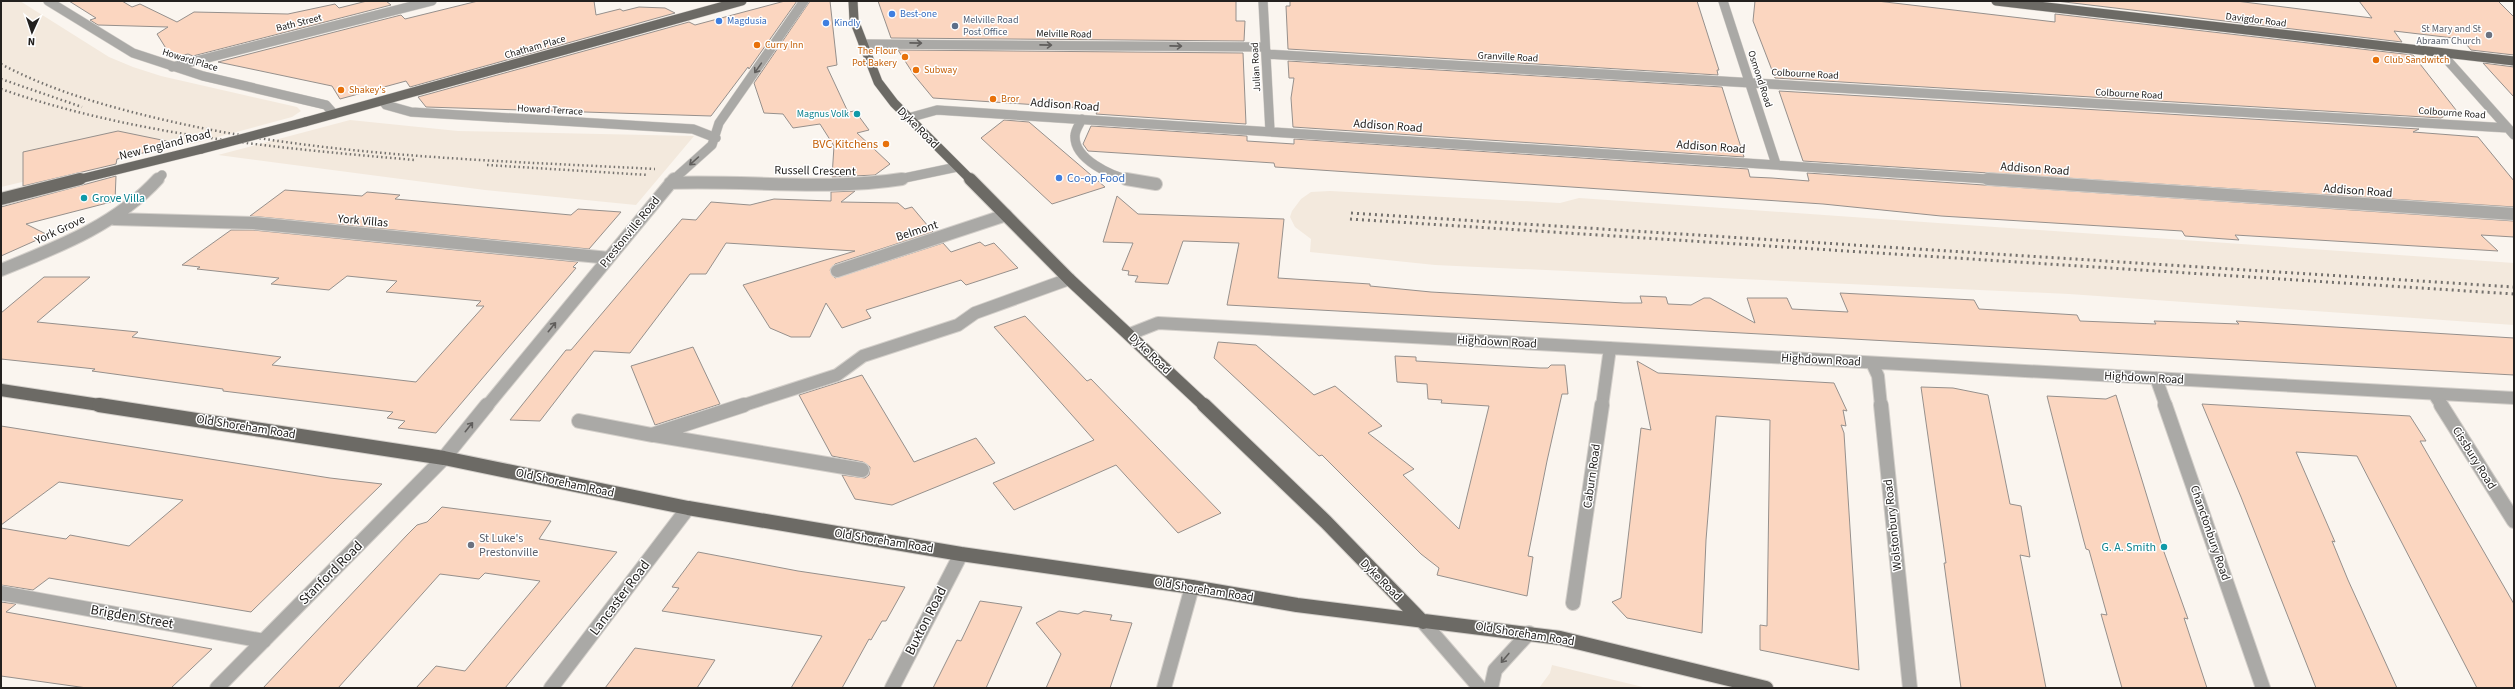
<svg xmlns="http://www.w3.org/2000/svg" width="2515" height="689" font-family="'Source Sans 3',sans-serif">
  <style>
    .built { fill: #f3e9dd }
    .building { fill: #fbd6c0; stroke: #96908c }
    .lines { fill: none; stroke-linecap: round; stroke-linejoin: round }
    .minor-far2-casing { stroke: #d3cfca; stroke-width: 10 }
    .minor-far1-casing { stroke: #d3cfca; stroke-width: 14 }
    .minor-casing { stroke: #d3cfca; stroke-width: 16 }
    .major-far2-casing { stroke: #d3cfca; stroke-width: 10 }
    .major-far1-casing { stroke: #d3cfca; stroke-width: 14 }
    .major-casing { stroke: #d3cfca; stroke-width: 16 }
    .minor-far2 { stroke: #aaa9a6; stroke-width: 9 }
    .minor-far1 { stroke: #aaa9a6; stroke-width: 12 }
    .minor { stroke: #aaa9a6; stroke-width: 14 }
    .major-far2 { stroke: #6c6a65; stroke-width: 9 }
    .major-far1 { stroke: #6c6a65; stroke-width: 12 }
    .major { stroke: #6c6a65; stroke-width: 14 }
    .rail-far1 { stroke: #75726e; stroke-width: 2.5; stroke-dasharray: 1.5 3; stroke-linecap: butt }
    .rail { stroke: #75726e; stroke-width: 3; stroke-dasharray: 2 4; stroke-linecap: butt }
    .major-bridge-casing { stroke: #d3cfca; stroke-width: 10; stroke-linecap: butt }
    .major-bridge { stroke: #6c6a65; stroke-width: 9 }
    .oneway { stroke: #605e5c }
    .shop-dot { fill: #3f7fe0; stroke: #fff; stroke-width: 1.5 }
    .service-dot { fill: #5c6f8a; stroke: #fff; stroke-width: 1.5 }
    .worship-dot { fill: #6b7280; stroke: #fff; stroke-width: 1.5 }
    .food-dot { fill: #e8710a; stroke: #fff; stroke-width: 1.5 }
    .culture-dot { fill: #0f9aa8; stroke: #fff; stroke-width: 1.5 }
    .labels { text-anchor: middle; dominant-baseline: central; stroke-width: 3; stroke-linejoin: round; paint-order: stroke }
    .far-shop-label { font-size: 10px; fill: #366cbe; stroke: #fff; text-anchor: start }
    .far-service-label { font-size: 10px; fill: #4e5e75; stroke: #fff; text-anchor: start }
    .far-street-label { font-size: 10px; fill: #23211f; stroke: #fff }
    .far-worship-label { font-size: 10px; fill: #5b616d; stroke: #fff; text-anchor: end }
    .far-food-label { font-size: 10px; fill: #c56008; stroke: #fff; text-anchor: start }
    .far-culture-label { font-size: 10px; fill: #0d838f; stroke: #fff; text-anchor: end }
    .street-label { font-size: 12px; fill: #23211f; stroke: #fff }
    .food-label { font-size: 12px; fill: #c56008; stroke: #fff; text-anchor: end }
    .shop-label { font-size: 12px; fill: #366cbe; stroke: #fff; text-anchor: start }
    .culture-label { font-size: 12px; fill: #0d838f; stroke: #fff; text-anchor: start }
    .worship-label { font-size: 12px; fill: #5b616d; stroke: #fff; text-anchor: start }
    .near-street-label { font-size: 14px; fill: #23211f; stroke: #fff }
  </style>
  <rect width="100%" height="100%" fill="#faf5ef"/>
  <path class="built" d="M1,1H20L109,57L133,67L161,76L297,107L301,111L292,117L192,144H184L1,187Z
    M350,120L458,131L694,136L636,205L485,190L218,155Z
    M1330,191L1560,203L1579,198L2514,263V325L2069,294L1435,265L1310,252L1311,239L1295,227L1290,217L1292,211L1301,199L1311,192Z
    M1552,665L1647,688H1539L1550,673Z"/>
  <path class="building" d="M69,1H122L132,7L140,4L177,22L194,12L288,14L335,4L339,8L367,1H386L391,5L193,56L188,54L172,58L157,34L168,27L98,25L90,20L96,18Z
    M478,1H594L596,15L620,9L623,11L639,7L665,8L675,13L410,87L406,81L340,99L332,86L218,62L401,15L405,19Z
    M785,1H797L749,69L748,67L711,116L426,107L418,97L689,22L695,25Z
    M810,1H830L837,65L827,67L848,112L855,111L869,130L857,133L890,164L875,175L832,177L834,146L820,124L793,128L783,114L764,113L754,83Z
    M878,1H1236V21H1245L1244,41L891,38Z
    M1290,1H1697L1719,70H1717L1718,75L1288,49L1286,6H1290Z
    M1755,1H1877L2055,22V14L2413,55L2456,110L2441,118L1775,78L1753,21Z
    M2056,1H2236L2372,18L2359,1H2498L2514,17V55L2471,50L2462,39L2394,31L2402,42Z
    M898,50L1243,53L1246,124L1096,114L1099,109L933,98L914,75Z
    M1288,61L1722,87L1744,157L1293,127L1291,98L1294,78H1289Z
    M2483,63L2514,67V97L2492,73Z
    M1779,91L2419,129L2413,132L2478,137L2514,181V207L1803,161Z
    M1004,120L1029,122L1105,187L1052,204L981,138Z
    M1091,126L1247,136V141L1294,144V139L1748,169L1750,177L1772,178L1809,181L1807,173L2514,221V237L2481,235L2498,251L2235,235L2239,240L2185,236L2182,231L1941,216L1823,204L1275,167L1274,163L1088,151L1083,144Z
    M118,131L181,144L117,159L116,164L23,186V152Z
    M116,176L115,201L26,224L48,235L1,256V207Z
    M285,190L362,196L367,192L400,195L395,199L571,215L578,209L621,212L589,249L250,216Z
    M855,191L841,202L898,203L905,209L912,207L933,232L835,264L830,270L835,278L943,243L951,252L980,242L985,246L994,243L1018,268L966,285L961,280L866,310L871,318L842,328L826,303L810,337H791L770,328L743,285L855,251L726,243L706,274H690L630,353L594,351L540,421L510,420L566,350H571L682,219L696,220L711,202L750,205L774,199L831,201V192Z
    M1117,196L1138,214L1284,219L1278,278L1370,284V286L1431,292L1624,303H1642L1640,296L1666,297L1668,304L1691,305L1704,298H1710L1755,323L1747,298H1787L1792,309L1848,312L1840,293L1974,300L1979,309L2077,315L2080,321L2156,324L2154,321L2239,324L2236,321L2514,338V375L1227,305L1239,243L1183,241L1168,284L1135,282L1138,276L1128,275L1129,271L1122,270L1133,243L1103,242Z
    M231,230H253L578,262L573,267L576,268L436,433L398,428L405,421L387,418L393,412L223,391V389L92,371L95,369L1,359V313L44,277H90L37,322L138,332L132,337L281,357L272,365L416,382L484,306H476L481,301L386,292L397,281L347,276L329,290L271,284L279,278L197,269L200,267L182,265Z
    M1025,316L1087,381L1091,379L1221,513L1178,533L1116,465L1014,510L993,483L1094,440L994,327Z
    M1218,342L1256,345L1314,395L1335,386L1382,426L1368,433L1414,469L1403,475L1459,529L1489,406L1441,403L1442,400L1428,399L1427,384L1397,382L1395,356L1416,357V361L1540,368H1548L1551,365H1565L1568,394H1562L1547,461L1528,556L1533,557L1527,596L1437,575L1439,568L1421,554L1322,455L1319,456L1214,358Z
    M693,347L720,404L655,425L631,366Z
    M1637,361L1658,373L1834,383L1847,411L1843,410L1846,426L1841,425L1844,433L1859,670L1760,650V625L1767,626L1770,420L1716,416L1706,540L1702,633L1627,618L1612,602L1621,598L1641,428L1651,430Z
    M862,375L914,462L976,438L995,463L892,505L855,499L842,475L865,478L869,475L870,467L863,462L832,456L799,395Z
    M1921,387L1953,388L1988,395L2010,504L2021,506L2030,557L2020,555L2046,688H1961L1944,563H1946Z
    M2116,395L2164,552L2188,619L2184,618L2207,688H2122L2101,614L2107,615L2089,550L2086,549L2083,538L2047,396L2106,399Z
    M2202,404L2410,416L2426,441H2420L2514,604V688H2477L2357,456L2296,452L2335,542L2332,541L2348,580L2397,688H2316L2241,497Z
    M1,426L330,478L382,484L251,612L49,578L33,590L1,585V528L66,539L70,535L129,546L183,500L59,482L1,525Z
    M442,507L551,521L539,539L617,552L505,688H416L436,666L465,671L540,581L485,573L479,579L440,574L338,688H263L407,535L417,525L427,522Z
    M698,552L798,571L905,587L886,621H882L871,640L869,639L842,688H791L822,636L662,611L679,588L672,587Z
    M980,601L1022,607L986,688H933L957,640L961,641Z
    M1,602L16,604L6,612L212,649L171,688H87L1,676Z
    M1059,611L1078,614L1084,611L1112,615L1110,620L1132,623L1110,688H1046L1061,654L1036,623Z
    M635,648L715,660L697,688H605Z"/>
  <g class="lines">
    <g class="minor-far2-casing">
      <path id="minor-far2" d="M48,1L133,53L203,76L326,105L334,114
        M1263,1L1270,131
        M1723,1L1776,164
        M863,44L1265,47
        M2441,53L2514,135
        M1266,54L2508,128
        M172,67L432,1
        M383,101L386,105L411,112L693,129L716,138
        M908,118L937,110L2003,180
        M1082,119C1079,125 1075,130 1075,136C1074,159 1111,176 1130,180
        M157,180L162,175
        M673,180L712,145L719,123L804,1
        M895,180L957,167"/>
    </g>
    <g class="minor-far1-casing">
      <path id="minor-far1" d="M1126,179L1156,184
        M1988,179L2514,214
        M670,183C747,180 825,191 902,179
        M114,219L253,223L609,258
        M1,270C58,247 116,225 158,179
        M837,271L1006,215
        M1130,334L1158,323L2514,398
        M1872,363L1878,376L1881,406
        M2156,378L2166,406
        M2434,394L2442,406
        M487,406L674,179
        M741,406L837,375L863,356L958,325L975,313L1069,279
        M1602,406L1610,348"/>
    </g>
    <g class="minor-casing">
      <path id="minor" d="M1881,405L1910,688
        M2165,405L2263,688
        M2441,405L2514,521
        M579,421L652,435L744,405
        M655,435L862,470
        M1,593L264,641
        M1573,603L1602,405
        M1423,622L1480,688
        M217,688L444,458L487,405
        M551,688L688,508
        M892,688L961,554
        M1164,688L1192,587
        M1491,688L1495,670L1529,633"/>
    </g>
    <g class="major-far2-casing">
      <path id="major-far2" d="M853,1L854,20L878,82L894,103L971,180
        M1996,1L2514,61
        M305,122L742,1
        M76,180L202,149"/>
    </g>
    <g class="major-far1-casing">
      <path id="major-far1" d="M970,179L1069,279L1205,406
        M1,199L80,179
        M1,390L106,406"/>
    </g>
    <g class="major-casing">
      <path id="major" d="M99,405L444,458L688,508L961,554L1192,587L1297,605L1560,638L1766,688
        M1204,405L1326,522L1423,622"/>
    </g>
    <use href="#minor-far2" class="minor-far2"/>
    <use href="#minor-far1" class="minor-far1"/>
    <use href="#minor" class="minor"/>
    <use href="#major-far2" class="major-far2"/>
    <use href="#major-far1" class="major-far1"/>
    <use href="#major" class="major"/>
    <path class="rail-far1" d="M1,64C50,90 102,105 156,118C319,157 488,160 655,169
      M1,79L82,107
      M1,89C133,135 276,148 415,160
      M487,165L648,175"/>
    <path class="rail" d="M1351,213L2514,287
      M1350,219L2514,294"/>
    <g class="major-bridge-casing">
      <path id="major-bridge" d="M202,149L305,122"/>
    </g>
    <use href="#major-bridge" class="major-bridge"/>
  </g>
  <defs><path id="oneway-shaft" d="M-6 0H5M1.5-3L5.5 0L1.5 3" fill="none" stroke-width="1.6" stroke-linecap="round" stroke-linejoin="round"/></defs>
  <g class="oneway">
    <use href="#oneway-shaft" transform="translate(916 43) rotate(1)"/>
    <use href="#oneway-shaft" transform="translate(1046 45) rotate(1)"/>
    <use href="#oneway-shaft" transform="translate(1176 46) rotate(1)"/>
    <use href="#oneway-shaft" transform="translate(758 68) rotate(125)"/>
    <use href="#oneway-shaft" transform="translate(694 161) rotate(138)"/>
    <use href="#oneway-shaft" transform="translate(552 327) rotate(-51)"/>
    <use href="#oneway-shaft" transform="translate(469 427) rotate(-51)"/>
    <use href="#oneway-shaft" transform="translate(1505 658) rotate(130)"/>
  </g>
  <g class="shop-dot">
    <circle cx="892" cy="14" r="4"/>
    <circle cx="719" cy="21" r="4"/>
    <circle cx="826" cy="23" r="4"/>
    <circle cx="1059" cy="178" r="4"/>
  </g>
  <circle class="service-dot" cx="955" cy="26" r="4"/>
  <g class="worship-dot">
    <circle cx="2489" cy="35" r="4"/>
    <circle cx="471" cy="545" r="4"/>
  </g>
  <g class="food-dot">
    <circle cx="757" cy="45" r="4"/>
    <circle cx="905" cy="57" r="4"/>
    <circle cx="2376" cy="60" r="4"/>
    <circle cx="916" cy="70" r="4"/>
    <circle cx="341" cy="90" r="4"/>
    <circle cx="993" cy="99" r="4"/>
    <circle cx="886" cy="144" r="4"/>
  </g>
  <g class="culture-dot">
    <circle cx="857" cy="114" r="4"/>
    <circle cx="84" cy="198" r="4"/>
    <circle cx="2164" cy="547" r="4"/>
  </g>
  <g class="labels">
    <g class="far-shop-label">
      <text x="900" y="14">Best-one</text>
      <text x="727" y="21">Magdusia</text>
      <text x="834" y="23">Kindly</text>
    </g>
    <g class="far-service-label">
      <text x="963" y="20">Melville Road<tspan x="963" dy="12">Post Office</tspan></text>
    </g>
    <g class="far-street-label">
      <text transform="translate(2256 20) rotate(7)">Davigdor Road</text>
      <text transform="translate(299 23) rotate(-14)">Bath Street</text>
      <text transform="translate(1064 34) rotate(1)">Melville Road</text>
      <text transform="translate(535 47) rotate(-16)">Chatham Place</text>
      <text transform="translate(1508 57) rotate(3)">Granville Road</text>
      <text transform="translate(190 60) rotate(17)">Howard Place</text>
      <text transform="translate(1256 67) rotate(-93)">Julian Road</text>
      <text transform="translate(1805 74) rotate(3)">Colbourne Road</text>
      <text transform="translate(1760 79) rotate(72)">Osmond Road</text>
      <text transform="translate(2129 94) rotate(3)">Colbourne Road</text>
      <text transform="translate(550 110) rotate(3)">Howard Terrace</text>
      <text transform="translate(2452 113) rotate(4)">Colbourne Road</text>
    </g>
    <g class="far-worship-label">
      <text x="2481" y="29">St Mary and St<tspan x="2481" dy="12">Abraam Church</tspan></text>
    </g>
    <g class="far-food-label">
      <text x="765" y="45">Curry Inn</text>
      <text x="897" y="51" text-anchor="end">The Flour<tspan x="897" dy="12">Pot Bakery</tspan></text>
      <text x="2384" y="60">Club Sandwitch</text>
      <text x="924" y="70">Subway</text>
      <text x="349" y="90">Shakey's</text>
      <text x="1001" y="99">Bror</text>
    </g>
    <g class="far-culture-label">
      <text x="849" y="114">Magnus Volk</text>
    </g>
    <g class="street-label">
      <text transform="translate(1065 105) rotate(4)">Addison Road</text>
      <text transform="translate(1388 126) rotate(4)">Addison Road</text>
      <text transform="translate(918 128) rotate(45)">Dyke Road</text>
      <text transform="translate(165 145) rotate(-14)">New England Road</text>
      <text transform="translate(1711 147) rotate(4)">Addison Road</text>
      <text transform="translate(2035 169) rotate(4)">Addison Road</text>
      <text transform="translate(815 171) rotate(1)">Russell Crescent</text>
      <text transform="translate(2358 191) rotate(4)">Addison Road</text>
      <text transform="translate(363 221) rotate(5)">York Villas</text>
      <text transform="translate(60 230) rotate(-25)">York Grove</text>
      <text transform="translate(917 231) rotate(-18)">Belmont</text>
      <text transform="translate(630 232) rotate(-51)">Prestonville Road</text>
      <text transform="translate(1497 342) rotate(3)">Highdown Road</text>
      <text transform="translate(1150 354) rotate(44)">Dyke Road</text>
      <text transform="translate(1821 360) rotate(3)">Highdown Road</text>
      <text transform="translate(2144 378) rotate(3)">Highdown Road</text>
      <text transform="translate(246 427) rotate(9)">Old Shoreham Road</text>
      <text transform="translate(2474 458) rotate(58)">Cissbury Road</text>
      <text transform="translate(1592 476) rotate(-82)">Caburn Road</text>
      <text transform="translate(565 483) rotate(12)">Old Shoreham Road</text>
      <text transform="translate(1893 525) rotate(-96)">Wolstonbury Road</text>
      <text transform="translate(2210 533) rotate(71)">Chanctonbury Road</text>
      <text transform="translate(884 541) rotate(9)">Old Shoreham Road</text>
      <text transform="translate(1381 580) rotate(45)">Dyke Road</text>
      <text transform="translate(1204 590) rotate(9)">Old Shoreham Road</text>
      <text transform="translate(1525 634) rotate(9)">Old Shoreham Road</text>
    </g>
    <g class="food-label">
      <text x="878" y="144">BVC Kitchens</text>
    </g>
    <g class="shop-label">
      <text x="1067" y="178">Co-op Food</text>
    </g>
    <g class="culture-label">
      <text x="92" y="198">Grove Villa</text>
      <text x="2156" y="547" text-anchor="end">G. A. Smith</text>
    </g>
    <g class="worship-label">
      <text x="479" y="538">St Luke's<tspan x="479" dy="14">Prestonville</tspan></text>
    </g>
    <g class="near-street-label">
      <text transform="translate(331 573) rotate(-45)">Stanford Road</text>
      <text transform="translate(620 598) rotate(-53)">Lancaster Road</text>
      <text transform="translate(132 617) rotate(10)">Brigden Street</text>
      <text transform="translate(926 621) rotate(-63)">Buxton Road</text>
    </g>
  </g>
  <rect width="2515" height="689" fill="none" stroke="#23211f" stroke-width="4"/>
  <g transform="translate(32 32) rotate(183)" stroke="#ffffff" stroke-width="3" paint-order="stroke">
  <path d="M0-3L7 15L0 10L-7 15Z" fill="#23211f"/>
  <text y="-6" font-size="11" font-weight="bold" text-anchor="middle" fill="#23211f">N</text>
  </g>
</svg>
